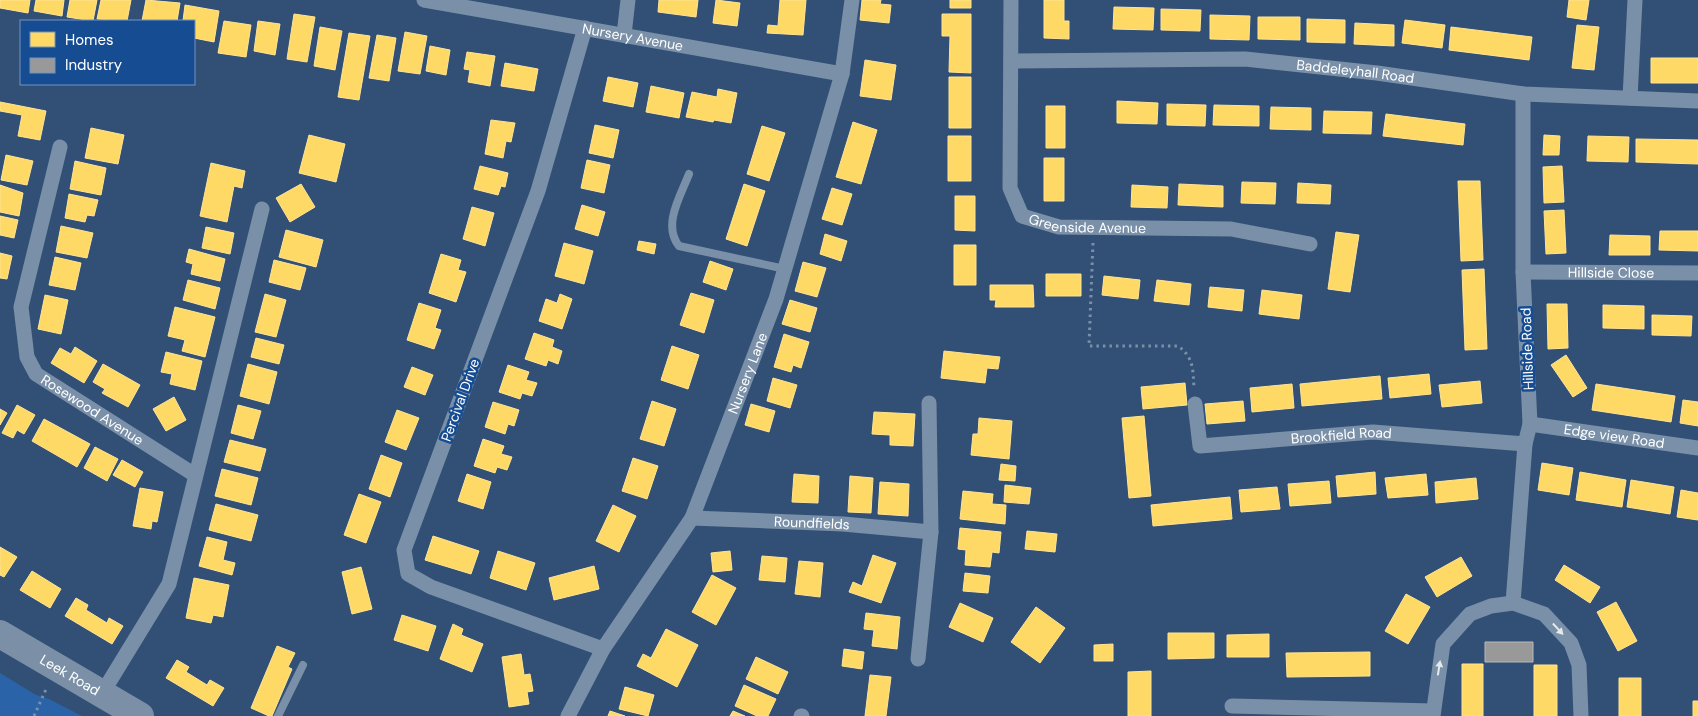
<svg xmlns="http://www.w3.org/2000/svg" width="1698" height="716" font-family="'DM Sans',sans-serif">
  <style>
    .green { fill: #2a63a7 }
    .homes { fill: #ffd966; stroke: #ffe494 }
    .industry { fill: #999; stroke: #b8b8b8 }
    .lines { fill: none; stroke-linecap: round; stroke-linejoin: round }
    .path { stroke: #7a90a8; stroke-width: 3; stroke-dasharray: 2.5 4; stroke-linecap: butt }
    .lane { stroke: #7a90a8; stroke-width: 8 }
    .street { stroke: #7a90a8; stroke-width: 15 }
    .highway { stroke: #7b90a7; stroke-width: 28 }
    .oneway { fill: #e4e9ee }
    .labels { text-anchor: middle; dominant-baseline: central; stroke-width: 5; stroke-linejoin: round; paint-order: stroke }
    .street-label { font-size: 14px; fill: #fff; stroke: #164c91 }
  </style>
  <rect width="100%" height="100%" fill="#325075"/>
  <path class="green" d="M0,673L36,695L49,699L82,716H0Z"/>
  <path class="homes" d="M0,0H30L28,13L0,8Z
    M36,0H64L62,16L34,11Z
    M70,0H97L93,21L67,17Z
    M101,0H131L127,21L97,19Z
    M146,0L180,3L177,21H142Z
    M659,0H698L696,17L658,12Z
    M716,0L740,3L737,26L713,23Z
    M780,0H806L803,35L767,33L768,25L778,26Z
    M862,0H881L880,4L891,5L889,23L860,20Z
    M950,0H971V8H950Z
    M1044,0H1064V21H1069V39L1044,38Z
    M1569,0H1589L1586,20L1567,17Z
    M185,5L219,11L214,42L194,38V21H183Z
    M1114,7L1154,8L1153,30L1113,29Z
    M1161,9L1201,10L1200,31L1161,30Z
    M294,14L315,17L307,62L287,59Z
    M942,14H971V73L949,72L950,36H942Z
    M1210,15L1250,16L1249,40L1210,39Z
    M1258,17H1300V40L1258,39Z
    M1307,19L1345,20V43L1307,42Z
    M1405,20L1445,25L1442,48L1402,43Z
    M224,21L251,25L246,57L218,53Z
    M258,21L280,24L275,55L254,51Z
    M1355,23L1394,25V46L1354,44Z
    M1577,25L1599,27L1594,70L1572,68Z
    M320,27L342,31L335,70L314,66Z
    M1451,27L1532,37L1529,60L1449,50Z
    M405,32L427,36L420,74L398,71Z
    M349,33L370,36L359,100L338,97Z
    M377,35L396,38L389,81L369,78Z
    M430,46L450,50L446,75L426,71Z
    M467,52L495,56L490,86L468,82L470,70L464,69Z
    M1651,58H1698V83H1651Z
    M865,60L896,65L891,100L860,96Z
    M505,63L538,69L534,91L501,86Z
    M608,77L638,83L633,107L603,101Z
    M949,77H971V128H949Z
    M651,86L684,93L679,118L646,112Z
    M718,89L737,93L731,123L714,120L713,122L686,117L692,92L717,97Z
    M1117,101L1158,103L1157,124L1117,123Z
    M0,102L46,111L40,140L18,136L22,115L0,111Z
    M1167,104L1206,105L1205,126L1167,125Z
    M1214,105L1259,106V126L1213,125Z
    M1046,106H1065V148H1046Z
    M1271,107L1311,108V130L1270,129Z
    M1324,111L1372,112L1371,134L1323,133Z
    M1386,114L1465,124L1463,145L1383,136Z
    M491,120L515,123L511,142L506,141L503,158L485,154Z
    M853,122L877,130L861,184L836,177Z
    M595,125L619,130L613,158L589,153Z
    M762,126L785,133L769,181L747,174Z
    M91,128L124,135L118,164L85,158Z
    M309,135L345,144L336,182L299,173Z
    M1544,135L1560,136L1559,155H1543Z
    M948,136H971V181H948Z
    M1588,136L1629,137L1628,162L1587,161Z
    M1636,139L1698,140V164L1636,162Z
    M6,155L33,161L27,185L1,180Z
    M1044,158H1064V201H1044Z
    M587,160L610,165L604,193L581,188Z
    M75,161L106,168L101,195L70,189Z
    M211,163L245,171L242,188L234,186L227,222L200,216Z
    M480,166L508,173L505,187L501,186L498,195L474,189Z
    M1562,166L1564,202L1544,203L1543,167Z
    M1458,181H1480L1483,260L1461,261Z
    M1242,182L1276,183L1275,204L1241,203Z
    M1298,183L1331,185L1330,204L1297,203Z
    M301,184L315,207L290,222L276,198Z
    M744,184L765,191L747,246L726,239Z
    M1179,184L1223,186V207L1178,205Z
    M0,185L23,193L19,216L0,212Z
    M1132,185L1168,187L1167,208L1131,207Z
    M832,188L852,194L842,225L822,219Z
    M69,194L98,200L94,216L87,215L85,222L65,218Z
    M955,196H975V231L955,230Z
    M582,205L605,212L598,236L575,229Z
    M472,207L494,213L485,246L463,239Z
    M1564,210L1566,253L1546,254L1544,211Z
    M0,216L18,220L14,238L0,235Z
    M61,226L93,233L87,258L56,252Z
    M206,227L234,233L230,254L202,248Z
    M286,230L323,240L316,267L279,257Z
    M1660,231H1698V251L1659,250Z
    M1336,232L1359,235L1350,292L1328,289Z
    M825,234L847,241L841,261L820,254Z
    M1610,235L1650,236V255H1609Z
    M639,241L656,244L654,254L637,250Z
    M564,243L593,251L584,284L555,276Z
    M954,245H976V285H954Z
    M189,249L225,259L220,281L191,274L193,264L186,262Z
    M0,253L12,256L7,279L0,278Z
    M441,254L461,260L458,270L466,272L456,302L429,293Z
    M55,257L81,263L75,290L49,285Z
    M274,260L306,268L300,290L269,282Z
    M710,261L733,269L726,290L703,282Z
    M803,262L826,268L817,297L795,291Z
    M1484,269L1487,349L1465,350L1462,270Z
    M1046,274H1081V296H1046Z
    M1104,276L1140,280L1138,299L1102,295Z
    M188,280L220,288L215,309L183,300Z
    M1157,280L1191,284L1189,305L1154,301Z
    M990,285H1033L1034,307H995L996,300H990Z
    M1210,287L1244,290L1242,311L1208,307Z
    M1262,290L1302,295L1299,319L1259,314Z
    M691,293L714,300L704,333L680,325Z
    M265,294L286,300L276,337L255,332Z
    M560,294L572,299L562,329L539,321L546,299L557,303Z
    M45,295L68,300L61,334L38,329Z
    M790,300L817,308L810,332L782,324Z
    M419,303L441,310L435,328L441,330L434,349L407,340Z
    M1547,304H1567L1568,348L1548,349Z
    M1603,305L1644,306V329L1603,328Z
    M175,307L215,317L205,357L182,351L185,340L168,336Z
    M1652,315L1692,316L1691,336L1652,335Z
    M534,333L554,340L552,347L562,351L558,364L548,360L546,366L525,359Z
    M784,334L809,342L801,368L793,365L791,372L774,367Z
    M256,338L284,345L279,364L251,357Z
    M672,346L699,355L688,389L661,380Z
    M75,347L97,361L84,383L51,363L60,348L71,354Z
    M944,351L1000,357L998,369L987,368L985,383L941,378Z
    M166,352L202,361L195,390L170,384L172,374L161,372Z
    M1566,355L1587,388L1573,397L1551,365Z
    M103,364L140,385L128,407L102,393L105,389L93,382Z
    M248,364L277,372L269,404L240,396Z
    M508,365L529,372L526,380L537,383L532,396L522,393L520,399L499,392Z
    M412,367L433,375L425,395L404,387Z
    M1429,374L1431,394L1390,398L1388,378Z
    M1380,376L1382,399L1302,406L1300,384Z
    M773,378L797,385L790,408L767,401Z
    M1480,381L1482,403L1442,407L1439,385Z
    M1185,383L1187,405L1143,409L1141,387Z
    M1292,384L1294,408L1252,412L1250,388Z
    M1596,384L1675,396L1671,422L1592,410Z
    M174,397L186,420L166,431L153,409Z
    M1683,400L1698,402V426L1680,423Z
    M652,401L676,409L664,446L640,439Z
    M1243,401L1245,421L1207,424L1205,404Z
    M493,402L519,410L514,426L508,424L505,434L485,427Z
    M751,404L775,411L769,432L745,425Z
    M17,405L35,415L24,434L17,430L13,438L2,433Z
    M238,405L261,411L253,439L231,433Z
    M0,409L7,413L0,425Z
    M397,410L419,418L406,450L385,442Z
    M874,412L915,414L913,446L890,445V435L872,434Z
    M1144,416L1151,496L1129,498L1122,418Z
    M979,418L1012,421L1009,459L971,455L973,434H978Z
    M44,419L90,444L77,467L32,441Z
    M483,439L504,446L501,454L512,457L507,470L497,467L495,473L474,466Z
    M230,440L266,449L260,471L224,462Z
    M95,447L118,459L107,481L84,468Z
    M381,455L402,463L390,497L369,489Z
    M633,458L658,466L647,499L622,491Z
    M122,460L143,472L135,487L113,475Z
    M1542,463L1573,468L1569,495L1538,490Z
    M1001,464L1016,466L1015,481L999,480Z
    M222,469L258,478L251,505L215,496Z
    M1375,472L1376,494L1338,497L1336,476Z
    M1580,472L1626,480L1622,507L1576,500Z
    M467,474L491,482L483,509L458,501Z
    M794,474L819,476L818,503L792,502Z
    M1426,474L1428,495L1388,498L1385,478Z
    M850,476L873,478L871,513L848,512Z
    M1476,478L1478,499L1436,503L1435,482Z
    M1631,480L1674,487L1670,514L1627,507Z
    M1329,481L1331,503L1290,506L1288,484Z
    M880,482L909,484L908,516L878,514Z
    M1005,485L1031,488L1029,504L1004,502Z
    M1277,487L1280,509L1241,512L1239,490Z
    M140,488L163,492L157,522L152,521L151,529L133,526Z
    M1681,490L1698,493V520L1677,517Z
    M963,491L993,494L992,504L1006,505L1005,524L960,519Z
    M359,494L381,502L366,543L344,535Z
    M1230,497L1232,519L1153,526L1151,505Z
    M216,504L258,515L251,541L209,530Z
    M613,505L636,516L619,552L596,541Z
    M960,528L1001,532L999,553L992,552L990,567L965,565L966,550L958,549Z
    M1027,531L1057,534L1055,552L1025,549Z
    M433,536L479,551L471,574L425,560Z
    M207,537L227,542L223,560L235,563L232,575L199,566Z
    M0,547L17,557L4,577L0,575Z
    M498,551L535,563L526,590L490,578Z
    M730,551L732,570L713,572L711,553Z
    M873,555L896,563L881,603L849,592L853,582L862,586Z
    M762,556L787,558L785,582L759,580Z
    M1461,557L1472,576L1437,597L1425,577Z
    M799,561L823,563L820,597L795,594Z
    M1564,565L1600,587L1590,603L1555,580Z
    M594,566L599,589L554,600L549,578Z
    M361,567L372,609L352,614L342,572Z
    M32,571L61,589L50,608L20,590Z
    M965,573L990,576L988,593L963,591Z
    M712,575L736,588L716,625L692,612Z
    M194,578L229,585L223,617L213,615L211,623L186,618Z
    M1406,594L1430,607L1408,644L1385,631Z
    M76,598L88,605L86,610L107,623L109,618L123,626L112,644L65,616Z
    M1616,602L1637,641L1618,651L1597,612Z
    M960,603L993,618L983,642L949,627Z
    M1036,607L1065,628L1040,663L1011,642Z
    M866,613L900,617L897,649L872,646L874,630L864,629Z
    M402,615L436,626L428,651L394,640Z
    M453,624L463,629L461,635L483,644L472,672L440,659Z
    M666,629L698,645L677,687L637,666L643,654L651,658Z
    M1168,633H1214V658L1168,659Z
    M1269,634V657H1227V635Z
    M1113,644V661H1094V645Z
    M277,646L295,653L288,667L292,669L272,716H269L251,708Z
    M844,649L864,652L862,669L842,666Z
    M1370,652V676L1287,677L1286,653Z
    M521,654L524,675L530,674L533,691L527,692L529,704L509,707L502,657Z
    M756,657L788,672L778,694L746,679Z
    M177,660L189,667L186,672L207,685L210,680L224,688L213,706L166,678Z
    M1462,664H1483V716H1462Z
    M1534,665H1557V716H1534Z
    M1151,671V716H1128V672Z
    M870,675L891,677L886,716H865Z
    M1619,678H1641V716H1619Z
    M744,685L776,699L768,716H757L735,706Z
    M625,687L654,695L648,716L619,709Z
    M1693,701H1698V716H1693Z
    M610,711L625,716H608Z
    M733,711L745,716H730Z"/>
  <path class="industry" d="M1485,642H1533V662H1485Z"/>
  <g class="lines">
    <path class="path" d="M1093,243L1089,346H1178C1194,357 1193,371 1194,389
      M34,716L47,687"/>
    <path class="lane" d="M689,174C681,195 662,225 679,246L785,269
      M278,716L303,665"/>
    <g class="street">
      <path id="s1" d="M424,0L842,74"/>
      <path id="s2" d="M1011,0L1010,188L1022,216L1059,227L1231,229L1310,244"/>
      <path d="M585,28L538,191L404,550L408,574L431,587L603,649"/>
      <path d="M624,35L628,0"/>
      <path id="s3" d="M1011,61L1245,59L1377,73L1523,94L1698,101"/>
      <path d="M1630,98L1635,0"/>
      <path id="s4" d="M60,147L21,307L27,357L36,374L195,475"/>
      <path id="s5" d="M1523,272L1698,273"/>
      <path id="s6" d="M1195,404L1200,446L1373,432L1525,444"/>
      <path id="s7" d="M1530,424L1698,448"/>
      <path id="s8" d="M692,518L843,524L931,532"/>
      <path d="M1513,603L1525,444L1530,424L1523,272V94"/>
      <path d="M918,659L931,532L929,403"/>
      <path d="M103,692L169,584L262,209"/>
      <path d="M1232,706L1433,711"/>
      <path id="s9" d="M568,716L603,649L692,518L776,299L842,74L852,0"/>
      <path d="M801,716H802"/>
      <path d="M1433,716L1443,644L1470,614L1491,606L1513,603L1544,614L1571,643L1579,665L1581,716"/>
    </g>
    <path class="highway" id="s10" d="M0,634L140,716"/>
  </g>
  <defs><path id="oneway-solid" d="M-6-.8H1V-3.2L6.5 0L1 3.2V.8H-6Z" transform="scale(1.25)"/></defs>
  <g class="oneway">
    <use href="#oneway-solid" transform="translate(1558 629) rotate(47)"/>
    <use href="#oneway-solid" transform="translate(1439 668) rotate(-81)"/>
  </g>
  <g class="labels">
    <g class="street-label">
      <text stroke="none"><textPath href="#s1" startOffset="212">Nursery Avenue</textPath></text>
      <text stroke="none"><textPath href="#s3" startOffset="345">Baddeleyhall Road</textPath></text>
      <text stroke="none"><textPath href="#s2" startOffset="285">Greenside Avenue</textPath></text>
      <text stroke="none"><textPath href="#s5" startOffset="88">Hillside Close</textPath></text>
      <text transform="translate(1527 349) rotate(-92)">Hillside Road</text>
      <text stroke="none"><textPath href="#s9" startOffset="389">Nursery Lane</textPath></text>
      <text transform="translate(460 400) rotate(-70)">Percival Drive</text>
      <text stroke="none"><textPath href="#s4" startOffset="301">Rosewood Avenue</textPath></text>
      <text stroke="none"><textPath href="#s6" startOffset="184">Brookfield Road</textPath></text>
      <text stroke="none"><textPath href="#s7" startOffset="85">Edge view Road</textPath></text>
      <text stroke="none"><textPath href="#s8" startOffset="120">Roundfields</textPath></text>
      <text stroke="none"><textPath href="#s10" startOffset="81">Leek Road</textPath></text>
    </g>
  </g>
  <rect x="20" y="20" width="175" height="65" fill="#164c91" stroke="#7394bd"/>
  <rect x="30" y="32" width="25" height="15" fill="#ffd966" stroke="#7394bd"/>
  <text x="65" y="45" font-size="15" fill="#ffffff">Homes</text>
  <rect x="30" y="58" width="25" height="15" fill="#999999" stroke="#7394bd"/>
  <text x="65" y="70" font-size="15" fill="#ffffff">Industry</text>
</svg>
